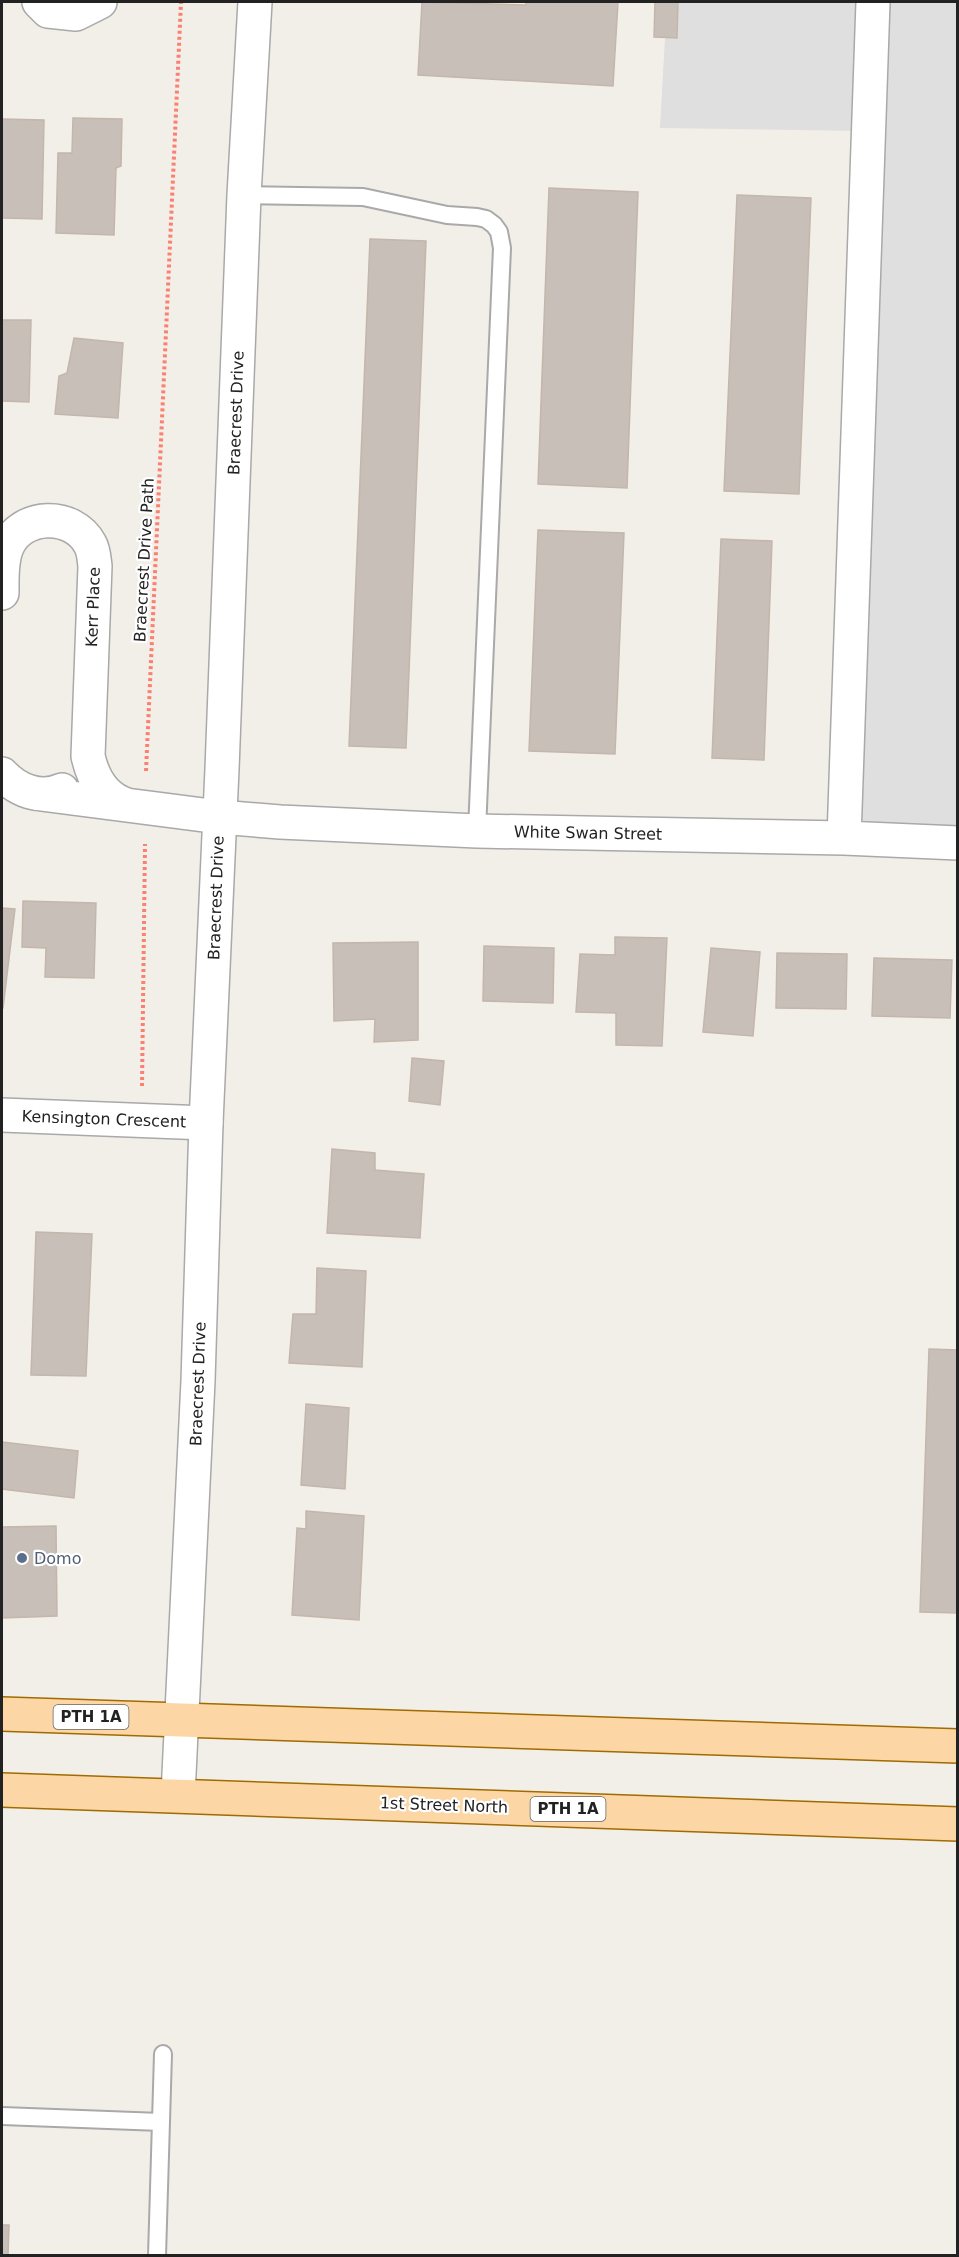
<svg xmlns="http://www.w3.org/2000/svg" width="959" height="2257" font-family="'DejaVu Sans',sans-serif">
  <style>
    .residential { fill: #e0dfdf }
    .building { fill: #c7bfb8; stroke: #c4b6ab; stroke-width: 1.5 }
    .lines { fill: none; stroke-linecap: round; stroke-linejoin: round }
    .service-casing { stroke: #a9a9a9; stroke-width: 20 }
    .minor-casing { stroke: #a9a9a9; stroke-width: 36 }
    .tertiary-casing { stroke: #a9a9a9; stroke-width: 36 }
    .primary-casing { stroke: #a06b00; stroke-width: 36 }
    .path { stroke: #fa8072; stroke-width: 4; stroke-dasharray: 3 3; stroke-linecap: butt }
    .service { stroke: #fff; stroke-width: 16 }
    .minor { stroke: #fff; stroke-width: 33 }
    .tertiary { stroke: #fff; stroke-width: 33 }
    .primary { stroke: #fcd6a4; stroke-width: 33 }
    .service-dot { fill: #5c6f8a; stroke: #fff; stroke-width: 2 }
    .labels { text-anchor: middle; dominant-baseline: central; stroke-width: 4.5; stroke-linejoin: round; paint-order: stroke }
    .shield { fill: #fff; stroke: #646464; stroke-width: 1.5 }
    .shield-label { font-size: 15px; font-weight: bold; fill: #222 }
    .street-label { font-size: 16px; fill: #222; stroke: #fff }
    .service-label { font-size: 16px; fill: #4e5e75; stroke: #fff; text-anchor: start }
  </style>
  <rect width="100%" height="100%" fill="#f2efe9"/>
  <path class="residential" d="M667,2H957V842L842,837L864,131L660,128Z"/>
  <path class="building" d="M422,2L526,5V2H618L613,86L418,75Z
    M655,2H678L677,38L654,37Z
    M73,118L122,119L121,166L116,168L114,235L56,233L58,153H72Z
    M2,119L44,120L42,219L2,218Z
    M549,188L638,192L627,488L538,484Z
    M737,195L811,198L799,494L724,491Z
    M370,239L426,241L406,748L349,746Z
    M2,320H31L29,402L2,401Z
    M74,338L123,343L118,418L55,414L59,376L67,373Z
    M538,530L624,533L615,754L529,751Z
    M721,539L772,541L764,760L712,758Z
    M23,901L96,903L94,978L45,977L46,948L22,947Z
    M2,908L15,909L3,1008H2Z
    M615,937L667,938L662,1046L616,1045V1013L576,1012L580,954L615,955Z
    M418,942V1040L374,1042L375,1019L334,1021L333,943Z
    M484,946L554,948L553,1003L483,1001Z
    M711,948L760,952L753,1036L703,1032Z
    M777,953L847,954L846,1009L776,1008Z
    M874,958L952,960L950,1018L872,1016Z
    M412,1058L444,1061L440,1105L409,1101Z
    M332,1149L375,1153V1170L424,1174L420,1238L327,1233Z
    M36,1232L92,1234L86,1376L31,1375Z
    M317,1268L366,1271L362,1367L289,1363L293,1314H316Z
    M929,1349L958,1350V1613L920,1612Z
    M306,1404L349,1408L345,1489L301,1485Z
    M2,1442L78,1451L74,1498L2,1489Z
    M306,1511L364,1516L359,1620L292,1615L297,1528L306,1529Z
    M56,1526L57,1616L2,1618V1527Z
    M2,2225H9L8,2256H2Z"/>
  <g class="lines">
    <g class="service-casing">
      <path id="service" d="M244,195L363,197L447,215L477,217L486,219L494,225L499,232L502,248L477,831
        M2,2116L161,2122
        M157,2256L163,2054"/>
    </g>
    <g class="minor-casing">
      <path id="minor" d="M39,2L48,11L76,14L100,2
        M2,593C2,578 1,561 7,547C21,513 73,512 90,544C94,551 94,559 95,566L88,756C93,779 104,798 127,805
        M2,774C17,790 40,800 62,790
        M41,794L219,817L280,822L477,831L844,838L958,843
        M844,838L873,2
        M2,1115L206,1123"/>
    </g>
    <g class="tertiary-casing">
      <path id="tertiary" d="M178,1795L198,1381L206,1123L222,769L244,195L255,2"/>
    </g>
    <g class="primary-casing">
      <path id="primary" d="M2,1714L958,1746
        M2,1790L958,1824"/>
    </g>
    <path class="path" d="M146,771L181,2
      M142,1086L145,844"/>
    <use href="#service" class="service"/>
    <use href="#minor" class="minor"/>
    <use href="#tertiary" class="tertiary"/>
    <use href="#primary" class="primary"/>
  </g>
  <circle class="service-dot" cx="22" cy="1558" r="6"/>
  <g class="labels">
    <g class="shield">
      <rect x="53.5" y="1705" width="75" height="24" rx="4.5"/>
      <rect x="530.5" y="1797" width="75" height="24" rx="4.5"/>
    </g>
    <g class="shield-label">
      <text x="91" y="1717">PTH 1A</text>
      <text x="568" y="1809">PTH 1A</text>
    </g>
    <g class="street-label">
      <text transform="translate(236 413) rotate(-88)">Braecrest Drive</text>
      <text transform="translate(144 560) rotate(-87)">Braecrest Drive Path</text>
      <text transform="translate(93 607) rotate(-88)">Kerr Place</text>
      <text transform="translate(588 833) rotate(1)">White Swan Street</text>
      <text transform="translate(216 898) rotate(-88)">Braecrest Drive</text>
      <text transform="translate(104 1119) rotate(2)">Kensington Crescent</text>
      <text transform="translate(198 1384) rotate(-88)">Braecrest Drive</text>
      <text transform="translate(444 1805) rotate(2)">1st Street North</text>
    </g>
    <g class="service-label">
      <text x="34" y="1558">Domo</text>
    </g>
  </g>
  <rect width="959" height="2257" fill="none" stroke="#222222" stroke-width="6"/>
</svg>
